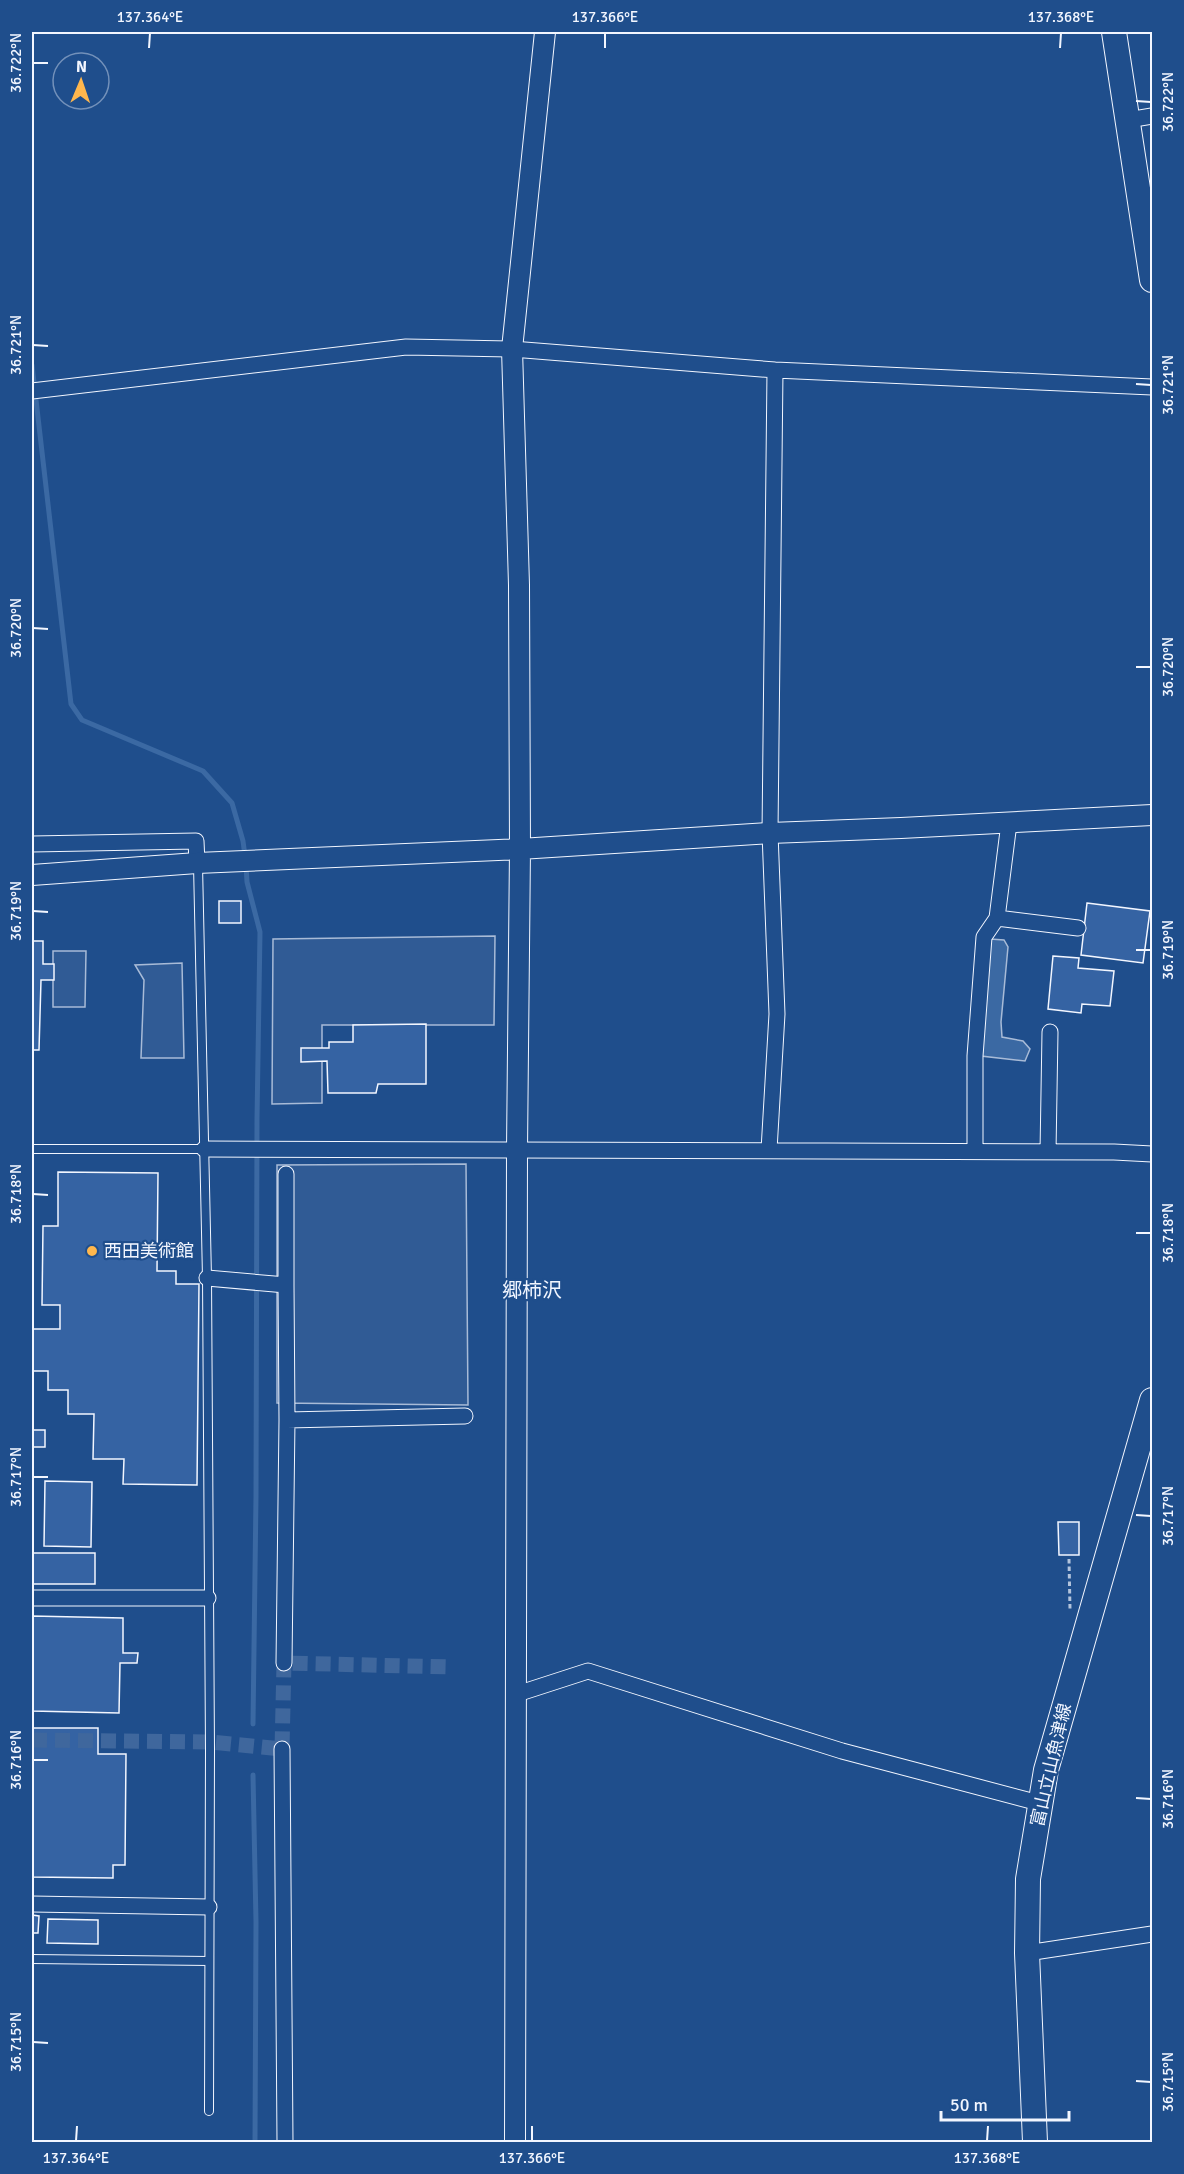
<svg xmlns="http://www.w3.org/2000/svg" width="1184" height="2174" font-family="Signika,'Noto Sans JP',sans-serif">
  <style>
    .parking { fill: #305b95; stroke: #a8bbd7; stroke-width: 1.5 }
    .water { fill: #3b69a3; stroke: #a8bbd7; stroke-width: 1.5 }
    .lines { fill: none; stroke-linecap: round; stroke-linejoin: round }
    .stream { stroke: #3b69a3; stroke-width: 5 }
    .building { fill: #3563a3; stroke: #f2f6ff; stroke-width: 1.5 }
    .minor-tunnel { stroke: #3f679d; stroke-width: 15; stroke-dasharray: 15 8; stroke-linecap: butt }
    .service-casing { stroke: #f2f6ff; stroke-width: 10 }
    .minor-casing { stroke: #f2f6ff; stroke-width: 17 }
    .tertiary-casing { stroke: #f2f6ff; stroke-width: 22 }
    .primary-casing { stroke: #f2f6ff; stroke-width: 26 }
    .path { stroke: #b3c4dc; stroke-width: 3; stroke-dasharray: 4.5 3; stroke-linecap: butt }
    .service { stroke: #1f4e8c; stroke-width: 8 }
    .minor { stroke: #1f4e8c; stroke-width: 15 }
    .tertiary { stroke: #1f4e8c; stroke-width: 20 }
    .primary { stroke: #1f4e8c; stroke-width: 24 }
    .ticks { fill: none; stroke: #f2f6ff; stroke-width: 2 }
    .poi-dot { fill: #ffb74d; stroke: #1f4e8c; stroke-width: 2 }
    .labels { text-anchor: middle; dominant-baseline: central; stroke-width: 4.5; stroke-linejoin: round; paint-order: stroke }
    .poi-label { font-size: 18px; fill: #f2f6ff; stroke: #1f4e8c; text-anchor: start }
    .street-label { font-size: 18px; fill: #f2f6ff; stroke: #1f4e8c }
    .neighbourhood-label { font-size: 20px; fill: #f2f6ff; stroke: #1f4e8c }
    .neatline { fill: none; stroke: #f2f6ff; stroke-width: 2 }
    .ticks-label { font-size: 15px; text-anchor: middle; fill: #f2f6ff }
  </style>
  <rect width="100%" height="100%" fill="#1f4e8c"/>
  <path class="parking" d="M495,936L494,1025H322V1103L272,1104L273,939Z
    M53,951H86L85,1007H53Z
    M182,963L184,1058H141L144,980L135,965Z
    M466,1164L468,1405L277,1403V1165Z"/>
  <path class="water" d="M990,939L1004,940L1008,947L1001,1022L1002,1037L1023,1041L1030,1049L1025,1061L981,1056Z"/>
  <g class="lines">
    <path class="stream" d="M32,365L71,704L82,720L203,771L232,803L243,841L245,856
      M246,865L247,882L260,932L257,1119L256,1496L253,1724
      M253,1775L256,1922L255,2142"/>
  </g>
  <path class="building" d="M219,901H241V923H219Z
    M1087,903L1150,911L1143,963L1081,955Z
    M32,941H43V964H54V980H41L39,1050H32Z
    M1053,956L1079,958L1078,968L1114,971L1110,1006L1082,1004L1081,1013L1048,1009Z
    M426,1024V1084H378L376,1093H328L327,1061L301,1062V1048H329V1042H353V1025Z
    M58,1172L158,1173L157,1271H176V1284H199L197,1485L123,1484L124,1459H93L94,1414H68V1390H48V1371H32V1329H60V1305H42L43,1226H58Z
    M32,1430H45V1447H32Z
    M45,1481L92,1482L91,1547L44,1546Z
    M1058,1522H1079V1555H1059Z
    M32,1553H95V1584H32Z
    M32,1616L123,1618V1653H138L137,1663H120L119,1713L32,1711Z
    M32,1728H98V1754H126L125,1865H113V1878L32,1877Z
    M32,1915L39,1916L38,1933H32Z
    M48,1919L98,1920V1944L47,1943Z"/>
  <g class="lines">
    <path class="minor-tunnel" d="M32,1740L210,1742L282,1749L284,1663L452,1667"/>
    <g class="service-casing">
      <path id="service" d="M198,865L207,1278L210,1749L209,2111
        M32,1149H204
        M32,1959L209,1961"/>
    </g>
    <g class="minor-casing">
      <path id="minor" d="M1128,120L1152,116
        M32,391L406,347L512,349L775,370L1152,387
        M32,844L196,841L197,863
        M997,918L1078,928
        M204,1149L1114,1152L1152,1154
        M769,1150L777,1014L770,833L775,370
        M975,1151V1056L984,937L997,918L1009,823
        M1048,1152L1050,1032
        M207,1278L286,1285V1174
        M286,1285L287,1420L465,1416
        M32,1598H208
        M284,1663L287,1420
        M517,1694L588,1671L842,1751L1039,1803
        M282,1749L285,2142
        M32,1904L209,1907
        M1027,1953L1152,1934"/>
    </g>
    <g class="tertiary-casing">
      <path id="tertiary" d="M32,875L197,863L520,849L770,833L901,828L1152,815
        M515,2142L517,1149L520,849L519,585L512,349L545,32"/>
    </g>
    <g class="primary-casing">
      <path id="primary" d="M1114,32L1152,280
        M1035,2142L1027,1953L1028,1879L1046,1770L1152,1400"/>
    </g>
    <path class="path" d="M1069,1559L1070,1609"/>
    <use href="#service" class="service"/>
    <use href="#minor" class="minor"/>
    <use href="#tertiary" class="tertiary"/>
    <use href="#primary" class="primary"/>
  </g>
  <path class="ticks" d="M149,48L150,33M605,48V33M1060,48L1061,33M33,63H48M1136,101L1151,102M33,345L48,346M1136,384L1151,385M33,628L48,629M1136,667H1151M33,911L48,912M1136,950H1151M33,1194L48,1195M1136,1233H1151M33,1477H48M1136,1515L1151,1516M33,1760H48M1136,1798L1151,1799M33,2042L48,2043M1136,2081L1151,2082M76,2141L77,2126M532,2141V2126M987,2141L988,2126"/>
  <circle class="poi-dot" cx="92" cy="1251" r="6"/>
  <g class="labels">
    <g class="poi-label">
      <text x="104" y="1251">西田美術館</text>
    </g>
    <g class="street-label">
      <text transform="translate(1051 1765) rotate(-77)">富山立山魚津線</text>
    </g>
    <g class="neighbourhood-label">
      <text x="532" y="1290">郷柿沢</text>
    </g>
  </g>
  <rect width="1184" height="2174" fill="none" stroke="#1f4e8c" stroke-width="66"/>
  <g transform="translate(81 81) rotate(2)"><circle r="28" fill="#1f4e8c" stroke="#7391ba" stroke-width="1.5"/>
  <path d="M0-4.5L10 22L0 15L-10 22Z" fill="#ffb74d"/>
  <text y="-9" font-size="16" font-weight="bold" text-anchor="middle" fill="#f2f6ff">N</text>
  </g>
  <path d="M941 2111v9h128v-9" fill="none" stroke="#f2f6ff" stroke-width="3"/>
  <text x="950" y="2111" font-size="18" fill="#f2f6ff" stroke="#1f4e8c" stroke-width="4.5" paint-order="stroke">50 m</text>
  <rect x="33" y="33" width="1118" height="2108" class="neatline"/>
  <g class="ticks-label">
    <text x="150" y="22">137.364°E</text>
    <text x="605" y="22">137.366°E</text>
    <text x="1061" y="22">137.368°E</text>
    <text transform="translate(16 63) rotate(-90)" y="5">36.722°N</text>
    <text transform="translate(1168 102) rotate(-90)" y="5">36.722°N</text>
    <text transform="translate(16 345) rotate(-90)" y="5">36.721°N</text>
    <text transform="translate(1168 385) rotate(-90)" y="5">36.721°N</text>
    <text transform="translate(16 628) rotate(-90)" y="5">36.720°N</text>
    <text transform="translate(1168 667) rotate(-90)" y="5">36.720°N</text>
    <text transform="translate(16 911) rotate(-90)" y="5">36.719°N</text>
    <text transform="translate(1168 950) rotate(-90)" y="5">36.719°N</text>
    <text transform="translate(16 1194) rotate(-90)" y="5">36.718°N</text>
    <text transform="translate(1168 1233) rotate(-90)" y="5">36.718°N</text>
    <text transform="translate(16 1477) rotate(-90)" y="5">36.717°N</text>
    <text transform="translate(1168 1516) rotate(-90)" y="5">36.717°N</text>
    <text transform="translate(16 1760) rotate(-90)" y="5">36.716°N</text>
    <text transform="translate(1168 1799) rotate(-90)" y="5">36.716°N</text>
    <text transform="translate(16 2042) rotate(-90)" y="5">36.715°N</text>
    <text transform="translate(1168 2082) rotate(-90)" y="5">36.715°N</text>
    <text x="76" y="2163">137.364°E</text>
    <text x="532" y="2163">137.366°E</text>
    <text x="987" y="2163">137.368°E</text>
  </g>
</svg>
